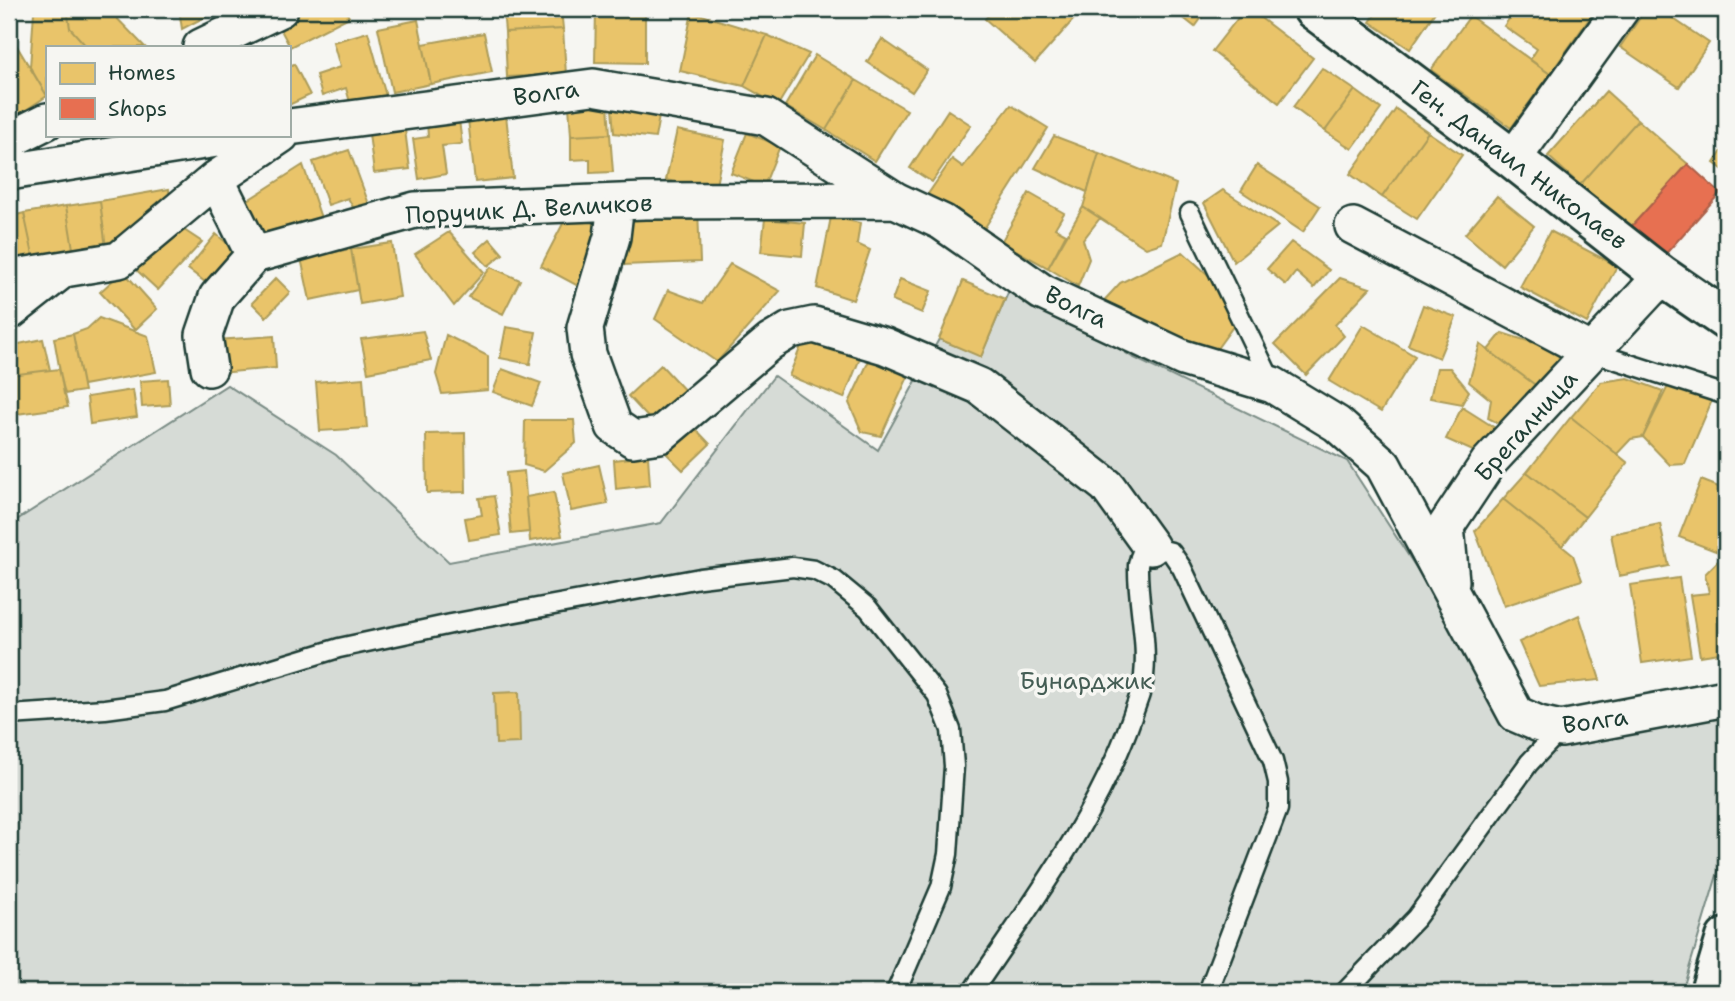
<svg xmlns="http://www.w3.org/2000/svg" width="1735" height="1001" font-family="'Shantell Sans',sans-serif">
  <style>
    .green { fill: #d6dbd6; stroke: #7a8c85; stroke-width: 2 }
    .homes { fill: #e9c46a; stroke: #ac9c5a; stroke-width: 2 }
    .shops { fill: #e76f51; stroke: #ab6048; stroke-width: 2 }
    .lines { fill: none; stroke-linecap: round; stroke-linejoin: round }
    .lane-casing { stroke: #1f3d34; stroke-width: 23 }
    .street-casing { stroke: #1f3d34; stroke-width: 40 }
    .secondary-casing { stroke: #1f3d34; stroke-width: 44 }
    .lane { stroke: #f6f6f2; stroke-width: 18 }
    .street { stroke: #f6f6f2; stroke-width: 35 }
    .secondary { stroke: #f6f6f2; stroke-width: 38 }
    .labels { text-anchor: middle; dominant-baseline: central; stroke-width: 7; stroke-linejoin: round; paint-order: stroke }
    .street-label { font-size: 24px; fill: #1f3d34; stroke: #f6f6f2 }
    .park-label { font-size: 24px; fill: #445d54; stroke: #f6f6f2 }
  </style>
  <rect width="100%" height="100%" fill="#f6f6f2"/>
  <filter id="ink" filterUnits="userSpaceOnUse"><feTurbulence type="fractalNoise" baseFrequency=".0143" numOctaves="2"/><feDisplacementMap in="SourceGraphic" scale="14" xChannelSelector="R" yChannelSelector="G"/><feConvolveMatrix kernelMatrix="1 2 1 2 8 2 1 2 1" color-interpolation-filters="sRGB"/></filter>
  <g filter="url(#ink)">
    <path class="green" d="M1013,281L1132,357L1347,461L1515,720L1726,708V845L1682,992H9V525L227,385L336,455L449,562L661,523L774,376L878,450L939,339L981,356Z"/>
    <path class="homes" d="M67,9H108L145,47H87L70,28Z
      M67,9L70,28L87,47H47V96L30,67L34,12Z
      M179,9H220L182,29Z
      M291,9H345L349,17L290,47L274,17Z
      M503,9H561L563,29L505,32Z
      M596,9H645V63L595,62Z
      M994,9H1081L1082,10L1035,63L985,19Z
      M1172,9H1208L1195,27Z
      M1245,9H1249L1313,58L1279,103L1212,51Z
      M1379,9H1437L1410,49L1370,22Z
      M1516,9H1596L1550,74L1530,60L1537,49L1504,26Z
      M1646,9H1659L1709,43L1679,87L1620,47Z
      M692,12L767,35L744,86L680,71Z
      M1470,16L1550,74L1511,128L1431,70Z
      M418,20L431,84L392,92L378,28Z
      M563,29L566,74L507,77L505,32Z
      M368,32L386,96L351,106L346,88L322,96L316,75L340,67L333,42Z
      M9,33L47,96L9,121Z
      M484,33L492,72L431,84L423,44Z
      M767,35L809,54L778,105L744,86Z
      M882,39L927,70L912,92L867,62Z
      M815,55L856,80L826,130L785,106Z
      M294,64L310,95L289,105V66Z
      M1322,68L1355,90L1325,131L1293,107Z
      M856,80L907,110L875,161L826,130Z
      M1355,90L1381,109L1352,149L1325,131Z
      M1606,91L1638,120L1580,185L1548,156Z
      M608,104L610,134L571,136L569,106Z
      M1011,105L1048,128L982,232L926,197L952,159L963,167Z
      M612,108L660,111L655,138L614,133Z
      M1396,109L1428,132L1382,197L1350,174Z
      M948,110L971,125L932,182L910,168Z
      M506,115L513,178L475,182L468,119Z
      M459,120L462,144L442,146L446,174L419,179L413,139L428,137L427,123Z
      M1638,120L1688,164L1629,229L1580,185Z
      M405,130L410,169L374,173L369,134Z
      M677,130L725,140L715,190L666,180Z
      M1428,132L1462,155L1417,219L1382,197Z
      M747,133L780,146L764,186L731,173Z
      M610,134L613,172L590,173V159L571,160V136Z
      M1054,136L1099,153L1087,192L1035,168Z
      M1726,145V172L1714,163Z
      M349,150L370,207L356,213L348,198L328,205L313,162Z
      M1099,153L1176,184L1162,243L1146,248L1083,207Z
      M303,165L322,221L279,241L253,224L245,202Z
      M1257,165L1320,206L1303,232L1241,191Z
      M169,189L170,209L106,248L100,201Z
      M1223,190L1278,226L1234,262L1204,203Z
      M1029,193L1064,213L1055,228L1066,234L1048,268L1001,242Z
      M1497,196L1534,226L1502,265L1465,234Z
      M100,201L106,248L75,261L66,206Z
      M66,206L75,261L36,269L24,213Z
      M1083,207L1100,218L1083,240L1089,259L1078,286L1048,268Z
      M698,208L700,262L623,265L621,211Z
      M570,210L607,229L578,286L541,266Z
      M24,213L36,269L9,275V217Z
      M831,217L860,223L857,244L870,250L853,300L817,288Z
      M765,219L805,223L802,256L761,252Z
      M184,230L202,242L158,290L129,263L145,249Z
      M1550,231L1617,266L1587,323L1520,287Z
      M449,232L484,272L454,306L415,254Z
      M216,234L240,254L213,288L188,269Z
      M490,239L503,254L488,266L475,252Z
      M1291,242L1329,270L1314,288L1296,272L1286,285L1267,269Z
      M392,243L400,297L360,304L351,249Z
      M351,249L358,290L310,300L301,258Z
      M1183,252L1216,282L1234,325L1213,354L1100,305L1120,283Z
      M730,264L780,291L717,362L655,319L668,290L703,303Z
      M491,267L520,280L503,314L468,297Z
      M123,271L157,309L135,330L100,292Z
      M276,278L290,292L266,317L252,303Z
      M1340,278L1370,288L1335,325L1344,336L1306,375L1275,344Z
      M900,279L931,291L922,313L892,301Z
      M963,281L1005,299L981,357L939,339Z
      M1423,305L1456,317L1439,358L1408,345Z
      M99,318L148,336L156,372L83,385L73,334L87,329Z
      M1363,325L1415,356L1381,412L1329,381Z
      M506,327L536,332L530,364L500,358Z
      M423,331L431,360L368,372L361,339Z
      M807,331L862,353L844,398L789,376Z
      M1502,333L1550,348L1559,355L1558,364L1538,387L1488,350Z
      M73,334L84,391L64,394L54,338Z
      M446,335L488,356V390L442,394L436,374Z
      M274,336L276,368L220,373L217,340Z
      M43,339L50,370L10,375L9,346Z
      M1480,344L1538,387L1507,428L1488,418L1491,400L1469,382Z
      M873,352L912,368L881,436L862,432L849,403Z
      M661,365L689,395L655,425L628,396Z
      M9,368L10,375L59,369L68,407L9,415Z
      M1437,368H1450L1469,391L1462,404L1430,398Z
      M502,369L541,383L532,406L493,392Z
      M363,378L367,428L320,431L316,382Z
      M1628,378L1663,391L1643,437L1631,439L1617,454L1571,417L1601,382Z
      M168,379L170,405L142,407L140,381Z
      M1671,380L1713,398L1685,464L1670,465L1643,437Z
      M133,390L137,417L90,424L87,397Z
      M1462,407L1503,433L1484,456L1446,439Z
      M1571,417L1628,463L1585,517L1527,472Z
      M525,420H574L576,443L544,471L524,465Z
      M690,423L710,444L683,470L663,450Z
      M465,433L466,492L427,493L426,434Z
      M648,456L650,485L616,489L614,460Z
      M599,465L608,504L571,511L563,473Z
      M524,471L529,532L511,534L506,473Z
      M1527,472L1585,517L1562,546L1503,499Z
      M1701,480L1726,490V555L1679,537Z
      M554,492L562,536L530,541L526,497Z
      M494,496L501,535L469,540L465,518L482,515L479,498Z
      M1503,499L1573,555L1582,580L1504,606L1475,531Z
      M1660,524L1669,566L1619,576L1611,534Z
      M1718,561L1726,564V652L1700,656L1690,595L1709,593L1705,574Z
      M1679,578L1691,656L1642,663L1630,585Z
      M1579,615L1600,680L1539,686L1519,642Z
      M519,692L520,743L496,744L494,693Z"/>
    <path class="shops" d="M1688,164L1720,193L1662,258L1629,229Z"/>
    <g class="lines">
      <g class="lane-casing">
        <path id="lane" d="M1190,213L1273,385
          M1592,352L1726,395
          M9,715L105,709L165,701L339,648L451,624L700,578L793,567L814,570L834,580L868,608L937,695L951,730L954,766L948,854L941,887L896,992
          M972,992C1030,905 1098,816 1132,717C1136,704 1143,690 1144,676C1148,638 1137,602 1138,565L1140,557L1151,547L1171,552L1182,568L1273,761L1278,782V809L1208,992
          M1345,992L1416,918L1529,763L1561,729"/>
      </g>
      <g class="street-casing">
        <path id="street" d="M201,47L280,9
          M289,127L593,87L766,117L895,200L942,222L1042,292L1183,358L1273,385L1337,424L1383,465L1516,714L1539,724L1561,729L1726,698
          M9,140L47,121
          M1513,159L1621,9
          M9,172L242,135
          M216,179L254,255
          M616,203L612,237L585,328L588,354L614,426L633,439L660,435L770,342L790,330L814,325L885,346L979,386L1107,486L1151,547
          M1353,226L1592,352
          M254,255L415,210L645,201L895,200
          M9,278L119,260L216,179L281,135
          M9,312L61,271
          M209,368L204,335L217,297L254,255
          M1451,581L1446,526L1488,463L1662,276"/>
      </g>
      <g class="secondary-casing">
        <path id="secondary" d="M1313,9L1513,159L1662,276L1726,320
          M1710,992L1726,938"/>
      </g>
      <use href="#lane" class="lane"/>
      <use href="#street" class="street"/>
      <use href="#secondary" class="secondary"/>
    </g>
  </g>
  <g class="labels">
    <g class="street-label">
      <text transform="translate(546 93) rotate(-8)">Волга</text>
      <text transform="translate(1519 165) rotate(37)">Ген. Данаил Николаев</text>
      <text transform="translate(529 209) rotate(-3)">Поручик Д. Величков</text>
      <text transform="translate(1076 307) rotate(26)">Волга</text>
      <text transform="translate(1526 426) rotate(-48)">Брегалница</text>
      <text transform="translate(1595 721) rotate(-8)">Волга</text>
    </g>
    <g class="park-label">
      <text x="1086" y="681">Бунарджик</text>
    </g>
  </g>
  <rect width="1735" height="1001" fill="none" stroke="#f6f6f2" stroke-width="35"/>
  <rect x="18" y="18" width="1700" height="966" fill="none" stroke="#1f3d34" stroke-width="2.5" filter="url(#ink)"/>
  <rect x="46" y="46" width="245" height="91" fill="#f6f6f2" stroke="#a0aca6" stroke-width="2"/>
  <rect x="60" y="63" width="35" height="21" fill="#e9c46a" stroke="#a0aca6" stroke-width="2"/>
  <text x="108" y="80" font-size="21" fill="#1f3d34">Homes</text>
  <rect x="60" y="98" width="35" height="21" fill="#e76f51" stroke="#a0aca6" stroke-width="2"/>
  <text x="108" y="116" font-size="21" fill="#1f3d34">Shops</text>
</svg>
